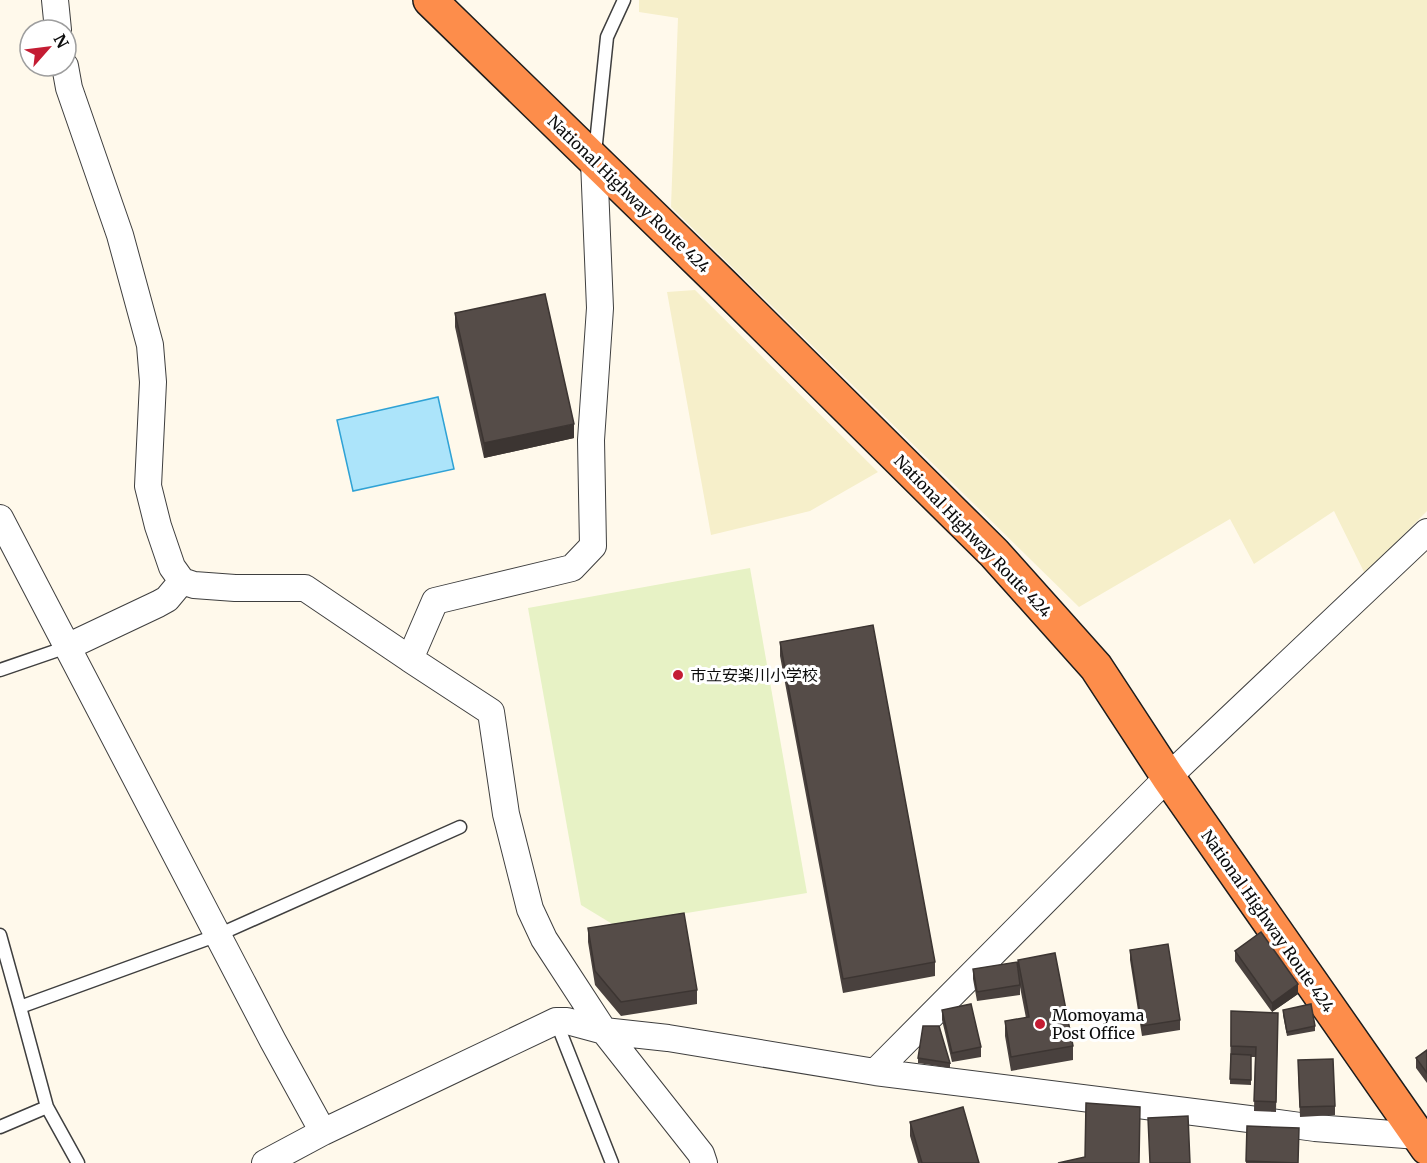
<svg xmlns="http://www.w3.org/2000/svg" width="1427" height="1163" font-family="Merriweather,'Noto Sans JP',serif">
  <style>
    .farmland { fill: #f6efca }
    .pitch { fill: #e7f2c5 }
    .water { fill: #ace4fa; stroke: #2fa2d5; stroke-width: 1.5 }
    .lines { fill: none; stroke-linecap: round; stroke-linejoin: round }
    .lane-casing { stroke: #3f3f3f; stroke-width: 15 }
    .street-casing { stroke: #3f3f3f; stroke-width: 28 }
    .highway-casing { stroke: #1d1d1d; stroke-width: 36 }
    .lane { stroke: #fff; stroke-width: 12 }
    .street { stroke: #fff; stroke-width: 26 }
    .highway { stroke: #fd8d4b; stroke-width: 33 }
    .wall { fill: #49413e }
    .shaded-wall { fill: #3c3532 }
    .building { fill: #554c48; stroke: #3c3532; stroke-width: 1.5 }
    .poi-dot { fill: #c41c33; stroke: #fff; stroke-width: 2 }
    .labels { text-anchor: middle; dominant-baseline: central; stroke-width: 6; stroke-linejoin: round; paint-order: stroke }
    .street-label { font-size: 16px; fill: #0c0c0c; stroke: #fff }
    .poi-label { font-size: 16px; fill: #0c0c0c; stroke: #fff; text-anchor: start }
  </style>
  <rect width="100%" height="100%" fill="#fff9eb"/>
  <path class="farmland" d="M639,0H1427V511L1365,574L1334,511L1254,564L1230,519L1079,607L671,207L678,18L639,12Z
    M695,290L878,472L810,511L711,535L667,292Z"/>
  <path class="pitch" d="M750,568L807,893L614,925L581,905L528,608Z"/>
  <path class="water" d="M438,397L454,469L353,491L337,420Z"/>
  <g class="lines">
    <g class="lane-casing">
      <path id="lane" d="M595,153L607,37L624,0
        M0,670L67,647
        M0,935L20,1007
        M556,1021L612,1163
        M0,1127L47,1107
        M78,1163L47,1107L20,1007L218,935L460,827"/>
    </g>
    <g class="street-casing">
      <path id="street" d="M55,0L58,30
        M65,66L69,88L120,235L150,345L153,382L148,486L158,526L172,567L182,581L194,585L235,588H305L410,659
        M594,161L600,308L591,440L593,546L572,568L435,601L410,659L491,712L506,814L530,909L544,939L604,1031L701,1154L704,1163
        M0,518L273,1041L323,1132
        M67,647L158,604L167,599L182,581
        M875,1072L1168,777L1427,532
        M265,1163L323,1132L556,1021H567L604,1031L668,1038L875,1072L1249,1119L1315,1128L1418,1136"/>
    </g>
    <g class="highway-casing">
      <path id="highway" d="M430,0L722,284L994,553L1096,667L1168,777L1427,1148"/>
    </g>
    <use href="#lane" class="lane"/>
    <use href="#street" class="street"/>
    <use href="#highway" class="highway"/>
  </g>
  <path class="wall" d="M455,313L574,438L484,458L455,327Z
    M780,642L935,962V976L843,993L780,656Z
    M588,928L697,990V1004L621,1016L595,985L588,942Z
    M1130,950L1180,1020V1030L1142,1036L1130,960Z
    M1235,951L1298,994L1272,1012L1235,961Z
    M1018,960L1073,1046V1060L1011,1071L1005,1036V1021L1026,1018L1020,987V995L977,1001L973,979V969L1018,970Z
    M942,1010L981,1047V1057L952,1062L942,1020Z
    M1283,1010L1315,1026V1031L1287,1036L1283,1015Z
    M1231,1011L1278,1013L1276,1112L1254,1111L1255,1057H1251V1085L1230,1084Z
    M1427,1050V1083L1416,1068V1058Z
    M918,1058L950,1063V1068L918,1063Z
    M1298,1070L1335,1106V1115L1300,1117Z
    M910,1122L979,1163H918L910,1136Z
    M1247,1126L1298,1163H1246Z"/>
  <path class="shaded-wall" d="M574,424V438L484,458V443Z
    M1298,984V994L1272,1012V1003Z"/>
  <path class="building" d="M545,294L574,424L484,443L455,313Z
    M873,625L935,962L843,979L780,642Z
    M684,913L697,990L621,1002L595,971L588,928Z
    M1261,932L1298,984L1272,1003L1235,951Z
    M1168,944L1180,1020L1142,1026L1130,950Z
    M1055,953L1073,1046L1011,1057L1005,1021L1029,1017L1018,960Z
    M1017,962L1020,985L977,992L973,969Z
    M971,1004L981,1047L952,1053L942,1010Z
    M1311,1004L1315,1026L1287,1032L1283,1010Z
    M1231,1011L1278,1013L1276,1102L1254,1101L1256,1047L1231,1046Z
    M923,1026H939L950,1063L918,1058Z
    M1427,1050V1073L1416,1058Z
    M1231,1054L1251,1055V1080L1230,1079Z
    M1333,1059L1335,1106L1300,1107L1298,1060Z
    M1086,1103L1140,1107L1139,1163H1058L1085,1157Z
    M963,1107L979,1163H922L910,1122Z
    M1188,1116L1190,1163H1150L1148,1118Z
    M1247,1126L1299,1128L1298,1163L1246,1161Z"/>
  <g class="poi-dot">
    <circle cx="678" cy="675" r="6"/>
    <circle cx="1040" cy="1024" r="6"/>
  </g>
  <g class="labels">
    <g class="street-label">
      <text transform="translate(629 194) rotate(44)">National Highway Route 424</text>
      <text transform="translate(973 536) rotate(46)">National Highway Route 424</text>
      <text transform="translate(1268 921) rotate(55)">National Highway Route 424</text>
    </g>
    <g class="poi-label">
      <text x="690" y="675">市立安楽川小学校</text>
      <text x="1052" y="1015">Momoyama<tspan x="1052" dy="18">Post Office</tspan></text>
    </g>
  </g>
  <g transform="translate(48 48) rotate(62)"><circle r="28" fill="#ffffff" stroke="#9e9e9e" stroke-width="1.5"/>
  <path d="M0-4.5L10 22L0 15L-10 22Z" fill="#c41c33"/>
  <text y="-9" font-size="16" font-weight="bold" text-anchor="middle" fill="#0c0c0c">N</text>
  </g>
</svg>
